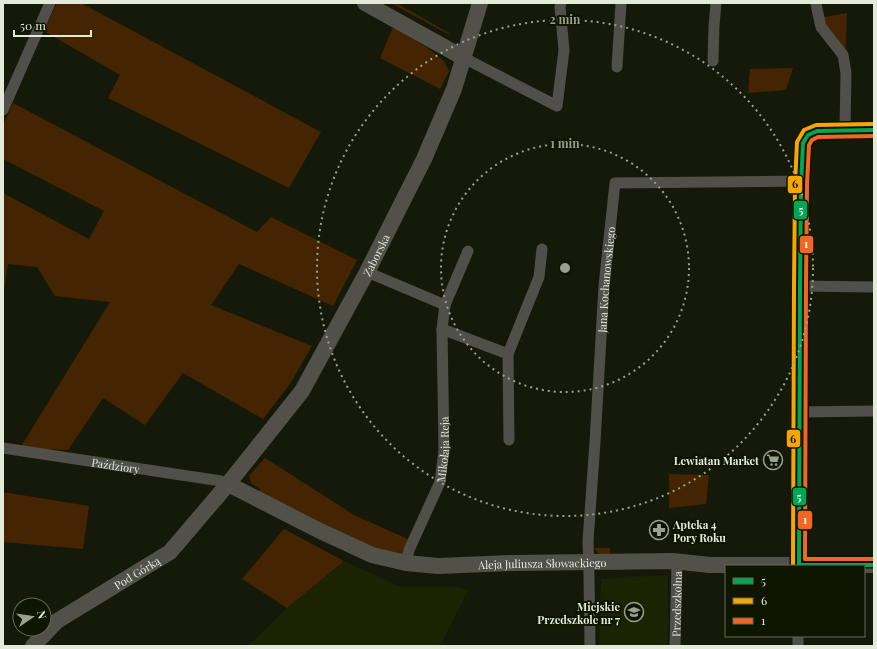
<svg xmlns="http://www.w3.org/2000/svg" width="877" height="649" font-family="'Playfair Display',serif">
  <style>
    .built { fill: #1b2303 }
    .green { fill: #452501 }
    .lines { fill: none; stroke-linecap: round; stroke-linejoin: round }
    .street { stroke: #504f4a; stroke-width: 11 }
    .secondary { stroke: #51514a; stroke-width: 16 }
    .bus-1-casing { stroke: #0e1500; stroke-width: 7 }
    .bus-2-casing { stroke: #0e1500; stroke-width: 7 }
    .bus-3-casing { stroke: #0e1500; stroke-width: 7 }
    .bus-1 { stroke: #00a651; stroke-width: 4 }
    .bus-2 { stroke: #f7a600; stroke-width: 4 }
    .bus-3 { stroke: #f26522; stroke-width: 4 }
    .ring { fill: none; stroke: #9ba191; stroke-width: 2; stroke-dasharray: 2 4 }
    .labels { text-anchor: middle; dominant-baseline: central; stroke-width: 4; stroke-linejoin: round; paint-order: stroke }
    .street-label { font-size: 11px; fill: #e4ead9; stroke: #0e1500 }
    .poi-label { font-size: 11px; font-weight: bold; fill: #e4ead9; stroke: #0e1500; text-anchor: end }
    .centre { fill: #9ba191; stroke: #0e1500; stroke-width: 2 }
    .ring-label { font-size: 12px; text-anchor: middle; font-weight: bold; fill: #9ba191; stroke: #0e1500; stroke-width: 4; stroke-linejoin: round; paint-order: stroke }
    .line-badge { stroke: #0e1500; stroke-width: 1.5 }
    .badge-label { font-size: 11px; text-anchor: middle; font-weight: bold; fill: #fff }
    .pale-badge-label { font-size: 11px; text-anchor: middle; font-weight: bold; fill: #111 }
  </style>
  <rect width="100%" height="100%" fill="#14190a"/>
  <path class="built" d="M344,561L401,587H459L468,591L440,646H248L287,608Z
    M668,575V646H599L601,579Z"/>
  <path class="green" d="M57,3H81L321,132L289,188L108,98L120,75L44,31Z
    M391,3H396L451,34L446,33Z
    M847,13L845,66L819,18Z
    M393,27L428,48L445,62L449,71L440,89L380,58Z
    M793,68L786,90L748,93L750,69Z
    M13,103L257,232L271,217L357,260L333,306L239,264L211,305L312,346L290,384L263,419L183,373L145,425L103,398L68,450L20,448L110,302L55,296L37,267L8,264L4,290H3V193L89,239L104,211L3,159V125Z
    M265,458L354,515L410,540L404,559L373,551L259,494L260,489L251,483L249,475Z
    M669,474L709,475L706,504L669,508Z
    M3,492L89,506L83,549L3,542Z
    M284,529L344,561L287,608L242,579Z
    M594,548H610V555C603,555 597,555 594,548Z"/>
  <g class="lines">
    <g class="street">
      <path d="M816,3L817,9L821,27L843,55L846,73L845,130"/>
      <path d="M464,58L557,106L564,50L560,7L561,3"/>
      <path d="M713,61L714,26L716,3"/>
      <path d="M617,67L621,3"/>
      <path d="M3,110L50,3"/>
      <path d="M367,272L445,305"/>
      <path d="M800,286L874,287"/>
      <path d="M442,329L508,354"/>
      <path d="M800,412L874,411"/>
      <path d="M509,440L508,354L539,277L542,249"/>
      <path id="s1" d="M3,448L221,481L228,484"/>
      <path id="s2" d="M406,563L409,550L440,482L444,451L442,329L445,305L468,251"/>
      <path d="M798,636V646"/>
      <path id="s3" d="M590,646L589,576L588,541L595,442L604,286L615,183L801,181"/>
      <path id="s4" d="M675,646L677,562"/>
    </g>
    <g class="secondary">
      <path d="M365,3L464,58"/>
      <path id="s5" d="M228,484L318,530L372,555L406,563L438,566L512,563L673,561L710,565H874"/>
      <path d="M799,565L800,412V286L801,185L803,143L808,135L817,131L874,130"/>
      <path id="s6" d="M33,646L57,621L170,552L228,484L302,391L367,272L424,159L454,89L480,3"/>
    </g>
    <g class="bus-1-casing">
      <path id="bus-1" d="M874,130L817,131L808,135L803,143L801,185L800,286L799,565H874"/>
    </g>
    <g class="bus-2-casing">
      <path id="bus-2" d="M793,566L794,286L795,185L797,142L804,130L816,125L874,124"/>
    </g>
    <g class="bus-3-casing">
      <path id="bus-3" d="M874,136L818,137L812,140L809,145L807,185L806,286L805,559H874"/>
    </g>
    <use href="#bus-1" class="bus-1"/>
    <use href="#bus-2" class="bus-2"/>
    <use href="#bus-3" class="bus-3"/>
  </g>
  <g class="ring">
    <circle cx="565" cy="268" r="124"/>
    <circle cx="565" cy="268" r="248"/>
  </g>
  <defs>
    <g id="supermarket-ring" transform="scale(1)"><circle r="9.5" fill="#0e1500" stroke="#9ba191" stroke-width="1.5"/><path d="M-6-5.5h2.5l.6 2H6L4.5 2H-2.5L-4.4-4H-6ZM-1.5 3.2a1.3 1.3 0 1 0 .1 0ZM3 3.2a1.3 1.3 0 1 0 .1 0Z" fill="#9ba191"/></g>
    <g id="pharmacy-ring" transform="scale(1)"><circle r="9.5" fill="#0e1500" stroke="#9ba191" stroke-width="1.5"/><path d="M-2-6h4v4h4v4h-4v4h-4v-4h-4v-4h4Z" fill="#9ba191"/></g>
    <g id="school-ring" transform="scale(1)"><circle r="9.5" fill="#0e1500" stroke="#9ba191" stroke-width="1.5"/><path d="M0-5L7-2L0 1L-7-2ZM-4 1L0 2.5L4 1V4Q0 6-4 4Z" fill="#9ba191"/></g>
  </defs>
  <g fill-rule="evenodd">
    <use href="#supermarket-ring" x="773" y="460"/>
    <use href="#pharmacy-ring" x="659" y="530"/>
    <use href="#school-ring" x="634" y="612"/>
  </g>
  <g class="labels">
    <g class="street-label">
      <text stroke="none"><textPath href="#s6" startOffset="530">Zaborska</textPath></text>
      <text stroke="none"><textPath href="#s3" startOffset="367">Jana Kochanowskiego</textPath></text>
      <text stroke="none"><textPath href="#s2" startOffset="121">Mikołaja Reja</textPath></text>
      <text stroke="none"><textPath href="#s1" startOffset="114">Paździory</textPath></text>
      <text stroke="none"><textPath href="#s5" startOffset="332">Aleja Juliusza Słowackiego</textPath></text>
      <text stroke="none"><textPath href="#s6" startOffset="128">Pod Górką</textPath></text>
      <text stroke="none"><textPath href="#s4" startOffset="42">Przedszkolna</textPath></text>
    </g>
    <g class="poi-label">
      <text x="759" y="460">Lewiatan Market</text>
      <text x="673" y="524" text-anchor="start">Apteka 4<tspan x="673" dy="13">Pory Roku</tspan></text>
      <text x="620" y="606">Miejskie<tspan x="620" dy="13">Przedszkole nr 7</tspan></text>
    </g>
  </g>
  <circle cx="565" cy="268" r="6" class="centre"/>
  <g class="ring-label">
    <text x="565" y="24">2 min</text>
    <text x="565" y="148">1 min</text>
  </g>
  <g class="line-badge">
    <rect x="787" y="175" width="16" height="19" rx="4" fill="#f7a600"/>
    <rect x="793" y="200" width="15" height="20" rx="4" fill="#00a651"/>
    <rect x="799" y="235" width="15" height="19" rx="4" fill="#f26522"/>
    <rect x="786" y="429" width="15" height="19" rx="4" fill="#f7a600"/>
    <rect x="792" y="487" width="15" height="19" rx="4" fill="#00a651"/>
    <rect x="797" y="510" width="16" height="20" rx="4" fill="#f26522"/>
  </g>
  <g class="badge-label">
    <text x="801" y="214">5</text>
    <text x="806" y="248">1</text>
    <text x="799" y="501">5</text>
    <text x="805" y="524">1</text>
  </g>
  <g class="pale-badge-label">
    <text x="795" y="188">6</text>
    <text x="793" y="443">6</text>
  </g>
  <rect width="877" height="649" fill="none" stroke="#e4ead9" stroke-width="8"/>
  <rect x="725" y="565" width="140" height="72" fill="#0e1500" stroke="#646a57"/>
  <rect x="733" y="578" width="20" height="6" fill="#00a651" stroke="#646a57"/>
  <text x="761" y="585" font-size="12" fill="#e4ead9">5</text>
  <rect x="733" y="598" width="20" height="6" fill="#f7a600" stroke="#646a57"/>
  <text x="761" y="605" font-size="12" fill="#e4ead9">6</text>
  <rect x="733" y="618" width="20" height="6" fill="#f26522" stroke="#646a57"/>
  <text x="761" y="625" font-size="12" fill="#e4ead9">1</text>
  <g transform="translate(32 617) rotate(77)"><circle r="19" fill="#0e1500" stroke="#646a57"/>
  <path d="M0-3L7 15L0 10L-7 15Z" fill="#9ba191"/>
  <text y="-6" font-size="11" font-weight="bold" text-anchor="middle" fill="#e4ead9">N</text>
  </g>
  <path d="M14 30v6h77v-6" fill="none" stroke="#e4ead9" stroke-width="2"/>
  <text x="20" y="30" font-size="12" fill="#e4ead9" stroke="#0e1500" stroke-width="3" paint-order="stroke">50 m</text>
</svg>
